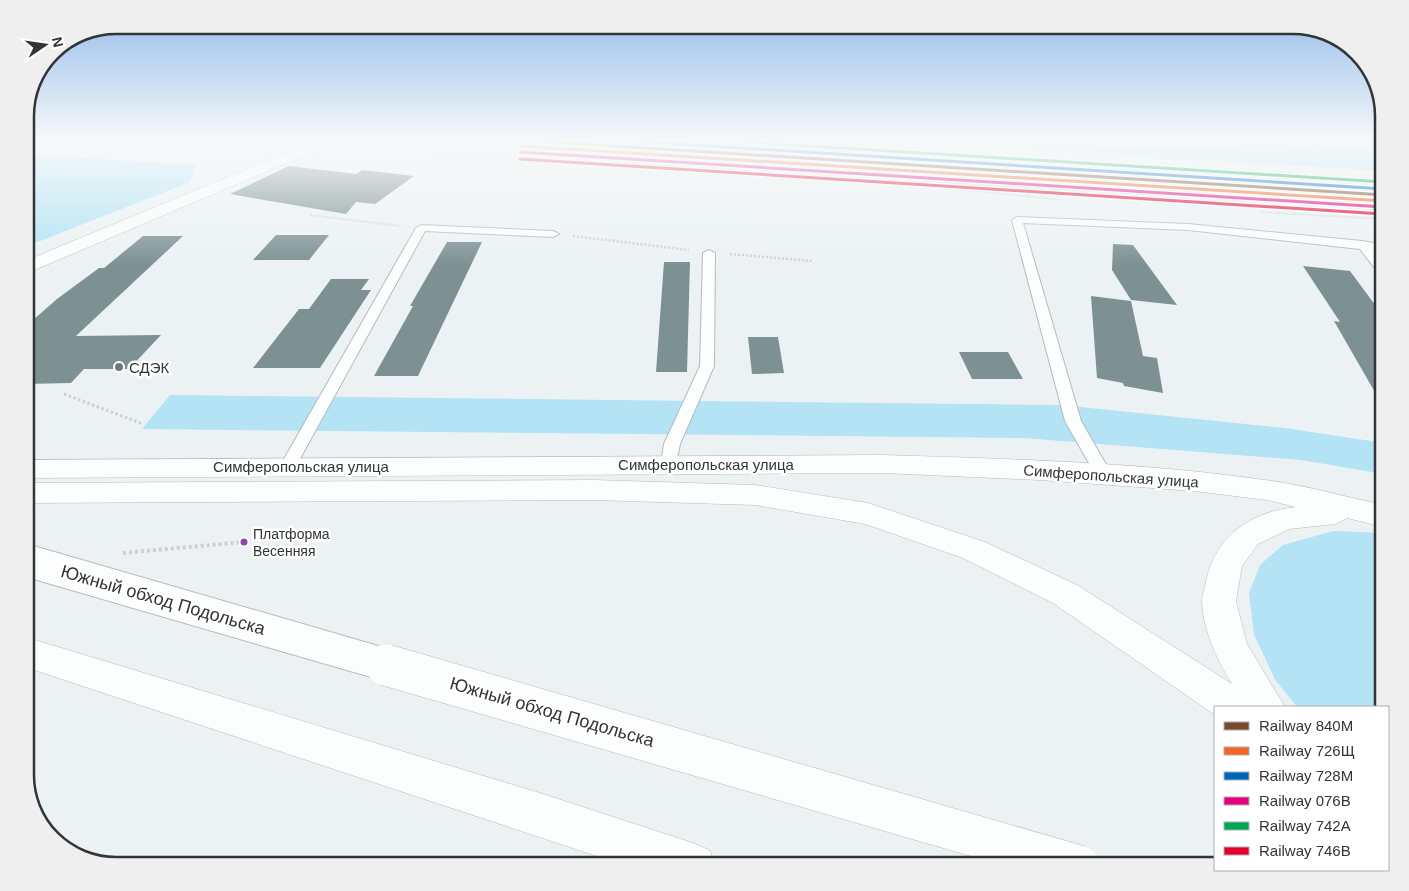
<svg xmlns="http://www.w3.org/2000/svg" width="1409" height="891" font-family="Helvetica,sans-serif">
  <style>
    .green { fill: #b3e3f5 }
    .building { fill: #7d9193 }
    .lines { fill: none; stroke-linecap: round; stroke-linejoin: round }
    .lane-casing { stroke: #b6babb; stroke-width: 2 }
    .street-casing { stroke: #b6babb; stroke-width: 1 }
    .primary-casing { stroke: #b6babb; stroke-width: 1 }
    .path-far3 { stroke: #cdd0d1; stroke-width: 2; stroke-dasharray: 1 1; stroke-linecap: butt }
    .path-far2 { stroke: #cdd0d1; stroke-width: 2.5; stroke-dasharray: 2 2; stroke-linecap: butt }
    .path-far1 { stroke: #cdd0d1; stroke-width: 3; stroke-dasharray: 2.5 2.5; stroke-linecap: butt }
    .path { stroke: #cdd0d1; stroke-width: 4; stroke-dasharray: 3 3; stroke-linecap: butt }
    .lane { fill: #fcfdfd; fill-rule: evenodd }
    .street { fill: #fcfdfd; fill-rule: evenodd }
    .primary { fill: #fcfdfd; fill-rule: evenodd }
    .primary-bridge-far1-casing { stroke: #b6babb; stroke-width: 34; stroke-linecap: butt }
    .primary-bridge-casing { stroke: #b6babb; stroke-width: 42; stroke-linecap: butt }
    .primary-bridge-far1 { stroke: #fcfdfd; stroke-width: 32 }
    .primary-bridge { stroke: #fcfdfd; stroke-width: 41 }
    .rail-1-casing { stroke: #fff; stroke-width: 5.5 }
    .rail-2-casing { stroke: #fff; stroke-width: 5.5 }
    .rail-3-casing { stroke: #fff; stroke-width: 5.5 }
    .rail-4-casing { stroke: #fff; stroke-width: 5.5 }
    .rail-5-casing { stroke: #fff; stroke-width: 5.5 }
    .rail-6-casing { stroke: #fff; stroke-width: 5.5 }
    .rail-1 { stroke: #7a4b2a; stroke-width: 3 }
    .rail-2 { stroke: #f26522; stroke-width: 3 }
    .rail-3 { stroke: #0065bd; stroke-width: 3 }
    .rail-4 { stroke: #e5007d; stroke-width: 3 }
    .rail-5 { stroke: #00a651; stroke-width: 3 }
    .rail-6 { stroke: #e4002b; stroke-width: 3 }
    .poi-dot { fill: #737779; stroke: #fff; stroke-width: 2 }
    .bus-dot { fill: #8e44ad; stroke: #fff; stroke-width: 2 }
    .labels { text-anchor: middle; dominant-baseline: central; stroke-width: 5; stroke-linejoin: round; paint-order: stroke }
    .bus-label { font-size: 14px; fill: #323537; stroke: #fff; text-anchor: start }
    .poi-label { font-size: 15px; fill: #323537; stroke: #fff; text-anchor: start }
    .street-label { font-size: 15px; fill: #323537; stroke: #fff }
    .near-street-label { font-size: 18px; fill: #323537; stroke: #fff }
    .rim { fill: none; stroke: #323537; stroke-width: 2.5 }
  </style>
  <rect width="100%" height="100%" fill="#ecf2f4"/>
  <path class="green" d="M936,140H1384V170L1027,148Z
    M25,154L195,165L190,182L25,247Z
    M170,395L1061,405L1285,428L1384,443V474L1301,460L1024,438L142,429Z
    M1333,531L1384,533V707H1297L1276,681L1254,635L1249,593L1260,565L1283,545Z"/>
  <path class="building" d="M289,166L356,174L363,170L414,176L375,204L356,202L346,214L230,194Z
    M276,235H329L309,260H253Z
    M143,236H183L76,336L161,335L129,369H84L71,383L25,384V327L57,299L99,268H104Z
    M447,242H482L418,376H374L413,306H410Z
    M1113,244L1133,245L1177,305L1131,300L1112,270Z
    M664,262H690L687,372H656Z
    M1303,266L1350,271L1384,317V408L1334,321L1340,322Z
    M331,279H369L361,290H371L320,368H253L299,309H309Z
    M1091,296L1131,301L1143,356L1157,358L1163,393L1124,386L1123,383L1097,378Z
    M748,337H778L784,373L752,374Z
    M959,352H1008L1023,379H972Z"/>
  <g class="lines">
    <g class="lane-casing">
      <path id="lane" d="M1017,217L1188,224L1362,241L1384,245V251L1373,250L1384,264V276L1380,275L1360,249L1188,230L1023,223L1081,421L1112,475L1110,479H1098L1065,421L1012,220Z
        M421,225L553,231L559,234L553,237L425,231L296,466L294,470H282L280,466L416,228Z
        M709,250L715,253L714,366L680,444L675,468H663L661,464L664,444L700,366L703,253Z"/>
    </g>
    <g class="street-casing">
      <path id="street" d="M349,140H371L373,143L366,147L318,151L303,156L25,274V261L293,150L316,143Z"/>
    </g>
    <g class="primary-casing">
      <path id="primary" d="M882,455C1010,459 1138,462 1265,480C1305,485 1345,497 1384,505V527L1347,518L1335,524L1289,529L1258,544L1242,566L1236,601L1247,644L1285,707H1215V715L1053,603L963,558L865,524L755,505L594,500L25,503V483L594,480L755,485L868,503L985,542L1077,585L1232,684C1217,659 1203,631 1202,601C1202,595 1205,588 1206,582C1215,536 1250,512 1296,507L1267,500L1194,491L1040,480L882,473L25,478V460Z
        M25,637L540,793L693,843L709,850L716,866H627L25,667Z"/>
    </g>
    <path class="path-far3" d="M449,140L1031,177
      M627,140L1045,166
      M1203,140L1384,154
      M389,146L427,151L934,187L1063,200
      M1063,152L1384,170
      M1060,168L1059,158L1072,144L1111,140
      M935,171L937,188
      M936,182L1384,208
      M1026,197L1050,177
      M1261,212L1384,219
      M311,215L400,226"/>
    <path class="path-far2" d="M573,236L689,250
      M730,254L812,261"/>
    <path class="path-far1" d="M64,394L143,424"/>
    <path class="path" d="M123,553L244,542"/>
    <use href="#lane" class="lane"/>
    <use href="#street" class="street"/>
    <use href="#primary" class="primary"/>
    <g class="primary-bridge-far1-casing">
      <path id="primary-bridge-far1" d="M25,560L390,666"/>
    </g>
    <g class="primary-bridge-casing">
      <path id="primary-bridge" d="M386,665L1079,866"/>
    </g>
    <use href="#primary-bridge-far1" class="primary-bridge-far1"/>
    <use href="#primary-bridge" class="primary-bridge"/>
    <g class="rail-1-casing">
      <path id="rail-1" d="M521,140L1384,195"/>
    </g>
    <g class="rail-2-casing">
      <path id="rail-2" d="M521,146L1384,201"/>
    </g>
    <g class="rail-3-casing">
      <path id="rail-3" d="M617,140L1384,189"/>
    </g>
    <g class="rail-4-casing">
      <path id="rail-4" d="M520,152L1383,207"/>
    </g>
    <g class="rail-5-casing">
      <path id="rail-5" d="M716,140L1384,182"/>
    </g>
    <g class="rail-6-casing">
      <path id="rail-6" d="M520,159L1383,214"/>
    </g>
    <use href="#rail-1" class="rail-1"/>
    <use href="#rail-2" class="rail-2"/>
    <use href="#rail-3" class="rail-3"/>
    <use href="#rail-4" class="rail-4"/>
    <use href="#rail-5" class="rail-5"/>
    <use href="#rail-6" class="rail-6"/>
  </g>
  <linearGradient id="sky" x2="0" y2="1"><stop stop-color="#91b9ea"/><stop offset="0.53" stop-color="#f6f9fa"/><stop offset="1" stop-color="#f6f9fa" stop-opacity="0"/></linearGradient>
  <rect width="1409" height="265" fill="url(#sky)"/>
  <circle class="poi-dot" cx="119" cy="367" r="5"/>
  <circle class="bus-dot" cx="244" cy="542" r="4.5"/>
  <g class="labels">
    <g class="bus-label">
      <text x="253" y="534">Платформа<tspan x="253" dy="17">Весенняя</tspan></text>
    </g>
    <g class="poi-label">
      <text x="129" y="367">СДЭК</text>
    </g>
    <g class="street-label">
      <text x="706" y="464">Симферопольская улица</text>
      <text x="301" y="466">Симферопольская улица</text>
      <text transform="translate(1111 476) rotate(4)">Симферопольская улица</text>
    </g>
    <g class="near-street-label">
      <text transform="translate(163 600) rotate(16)">Южный обход Подольска</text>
      <text transform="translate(552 712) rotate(16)">Южный обход Подольска</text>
    </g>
  </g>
  <path d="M0 0H1409V891H0ZM116 34H1293A82 82 0 0 1 1375 116V775A82 82 0 0 1 1293 857H116A82 82 0 0 1 34 775V116A82 82 0 0 1 116 34Z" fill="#efefef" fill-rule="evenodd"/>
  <path class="rim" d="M116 34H1293A82 82 0 0 1 1375 116V775A82 82 0 0 1 1293 857H116A82 82 0 0 1 34 775V116A82 82 0 0 1 116 34Z"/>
  <rect x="1214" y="706" width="175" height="165" fill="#ffffff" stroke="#adaeaf"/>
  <rect x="1224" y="722" width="25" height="8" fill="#7a4b2a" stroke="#adaeaf"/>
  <text x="1259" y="731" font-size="15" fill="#323537">Railway 840М</text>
  <rect x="1224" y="747" width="25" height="8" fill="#f26522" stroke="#adaeaf"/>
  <text x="1259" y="756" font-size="15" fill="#323537">Railway 726Щ</text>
  <rect x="1224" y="772" width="25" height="8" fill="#0065bd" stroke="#adaeaf"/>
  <text x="1259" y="781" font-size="15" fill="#323537">Railway 728М</text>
  <rect x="1224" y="797" width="25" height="8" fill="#e5007d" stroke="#adaeaf"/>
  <text x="1259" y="806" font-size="15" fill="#323537">Railway 076В</text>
  <rect x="1224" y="822" width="25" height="8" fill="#00a651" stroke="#adaeaf"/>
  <text x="1259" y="831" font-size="15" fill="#323537">Railway 742А</text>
  <rect x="1224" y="847" width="25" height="8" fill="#e4002b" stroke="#adaeaf"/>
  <text x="1259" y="856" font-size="15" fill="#323537">Railway 746В</text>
  <g transform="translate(45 45) rotate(77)" stroke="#ffffff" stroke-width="4" paint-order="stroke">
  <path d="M0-4L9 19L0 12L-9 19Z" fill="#323537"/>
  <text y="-8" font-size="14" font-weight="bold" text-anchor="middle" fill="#323537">N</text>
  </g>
</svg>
